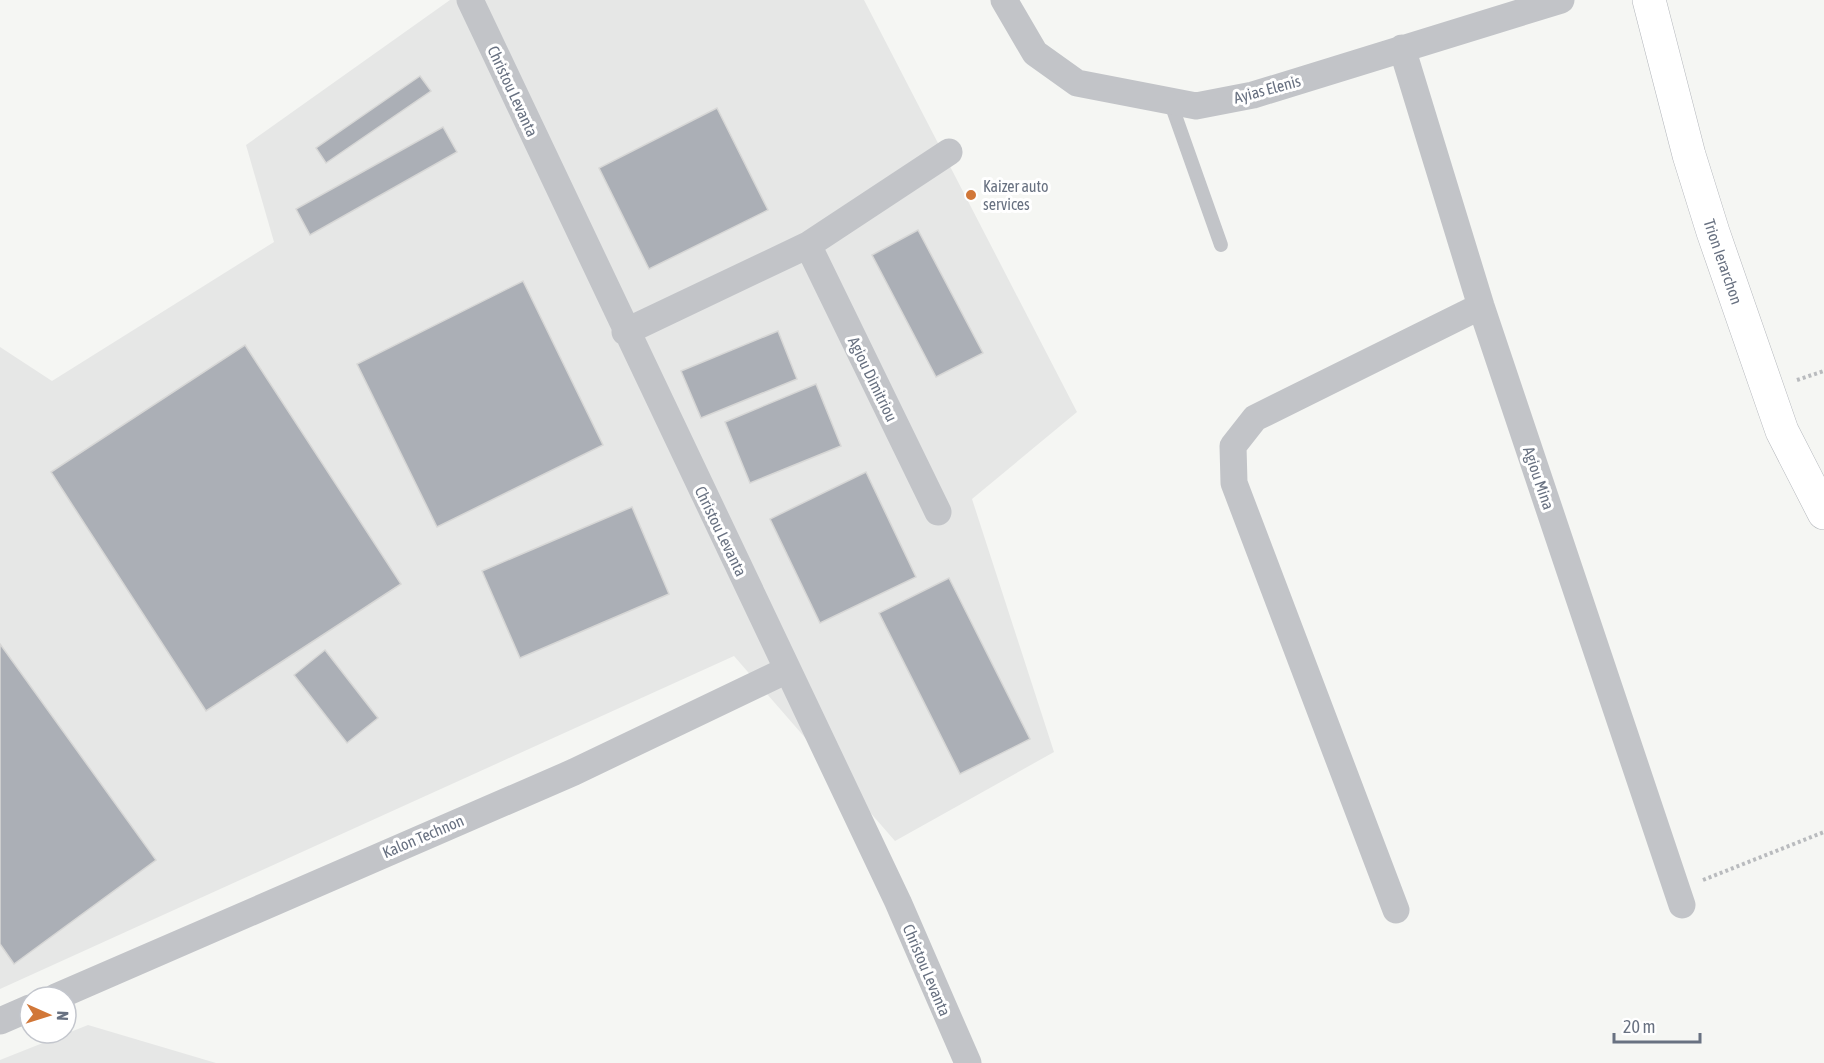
<svg xmlns="http://www.w3.org/2000/svg" width="1824" height="1063" font-family="'Asap Condensed',sans-serif">
  <style>
    .built { fill: #e6e7e6 }
    .building { fill: #abafb6; stroke: #d7d7d6; stroke-width: 1.5 }
    .lines { fill: none; stroke-linecap: round; stroke-linejoin: round }
    .secondary-casing { stroke: #b4b7bc; stroke-width: 34 }
    .path { stroke: #b9bbbe; stroke-width: 4; stroke-dasharray: 3 3; stroke-linecap: butt }
    .service { stroke: #c2c4c8; stroke-width: 14 }
    .minor { stroke: #c2c4c8; stroke-width: 27 }
    .secondary { stroke: #fff; stroke-width: 33 }
    .poi-dot { fill: #d17738; stroke: #fff; stroke-width: 2 }
    .labels { text-anchor: middle; dominant-baseline: central; stroke-width: 6; stroke-linejoin: round; paint-order: stroke }
    .street-label { font-size: 16px; fill: #687181; stroke: #fff }
    .poi-label { font-size: 16px; fill: #687181; stroke: #fff; text-anchor: start }
  </style>
  <rect width="100%" height="100%" fill="#f5f6f3"/>
  <path class="built" d="M450,0H864L1077,412L972,499L1054,752L895,841L734,656L0,989V347L52,381L274,242L246,145Z
    M88,1025L216,1063H0V1060Z"/>
  <path class="building" d="M420,76L431,91L326,163L316,148Z
    M717,108L768,210L649,269L599,168Z
    M443,127L457,152L310,235L296,209Z
    M918,230L983,353L936,377L872,255Z
    M523,281L603,445L437,527L357,364Z
    M778,331L797,379L701,418L681,371Z
    M245,345L401,584L206,711L51,472Z
    M816,384L841,446L750,483L725,422Z
    M866,472L916,577L820,623L770,519Z
    M632,507L669,594L520,658L482,571Z
    M949,578L1030,739L960,774L879,613Z
    M0,644L156,860L14,964L0,944Z
    M325,650L378,718L347,743L294,675Z"/>
  <g class="lines">
    <g class="secondary-casing">
      <g id="secondary">
        <path id="s1" d="M1649,0L1689,155L1713,232L1782,431L1824,513"/>
      </g>
    </g>
    <path class="path" d="M1797,380L1824,371
      M1703,880L1824,832"/>
    <path class="service" d="M1170,101L1221,245"/>
    <path class="minor" d="M470,0L898,902L968,1063
      M1004,0L1035,53L1077,83L1196,106L1253,95L1561,0
      M1402,48L1481,306L1682,905
      M808,245L938,512
      M625,332L808,245L949,152
      M1396,910L1234,483L1233,446L1255,418L1481,306
      M56,997L574,772L787,670
      M0,1021L30,1008"/>
    <use href="#secondary" class="secondary"/>
  </g>
  <circle class="poi-dot" cx="971" cy="195" r="6"/>
  <g class="labels">
    <g class="street-label">
      <text transform="translate(1267 89) rotate(-15)">Ayias Elenis</text>
      <text transform="translate(513 91) rotate(65)">Christou Levanta</text>
      <text stroke="none"><textPath href="#s1" startOffset="272">Trion Ierarchon</textPath></text>
      <text transform="translate(873 379) rotate(64)">Agiou Dimitriou</text>
      <text transform="translate(1539 478) rotate(71)">Agiou Mina</text>
      <text transform="translate(721 531) rotate(64)">Christou Levanta</text>
      <text transform="translate(423 836) rotate(-23)">Kalon Technon</text>
      <text transform="translate(927 970) rotate(67)">Christou Levanta</text>
    </g>
    <g class="poi-label">
      <text x="983" y="186">Kaizer auto<tspan x="983" dy="18">services</tspan></text>
    </g>
  </g>
  <g transform="translate(48 1015) rotate(93)"><circle r="28" fill="#ffffff" stroke="#c3c6cd" stroke-width="1.5"/>
  <path d="M0-4.5L10 22L0 15L-10 22Z" fill="#d17738"/>
  <text y="-9" font-size="16" font-weight="bold" text-anchor="middle" fill="#687181">N</text>
  </g>
  <path d="M1614 1033v9h86v-9" fill="none" stroke="#687181" stroke-width="3"/>
  <text x="1623" y="1033" font-size="18" fill="#687181" stroke="#ffffff" stroke-width="4.5" paint-order="stroke">20 m</text>
</svg>
